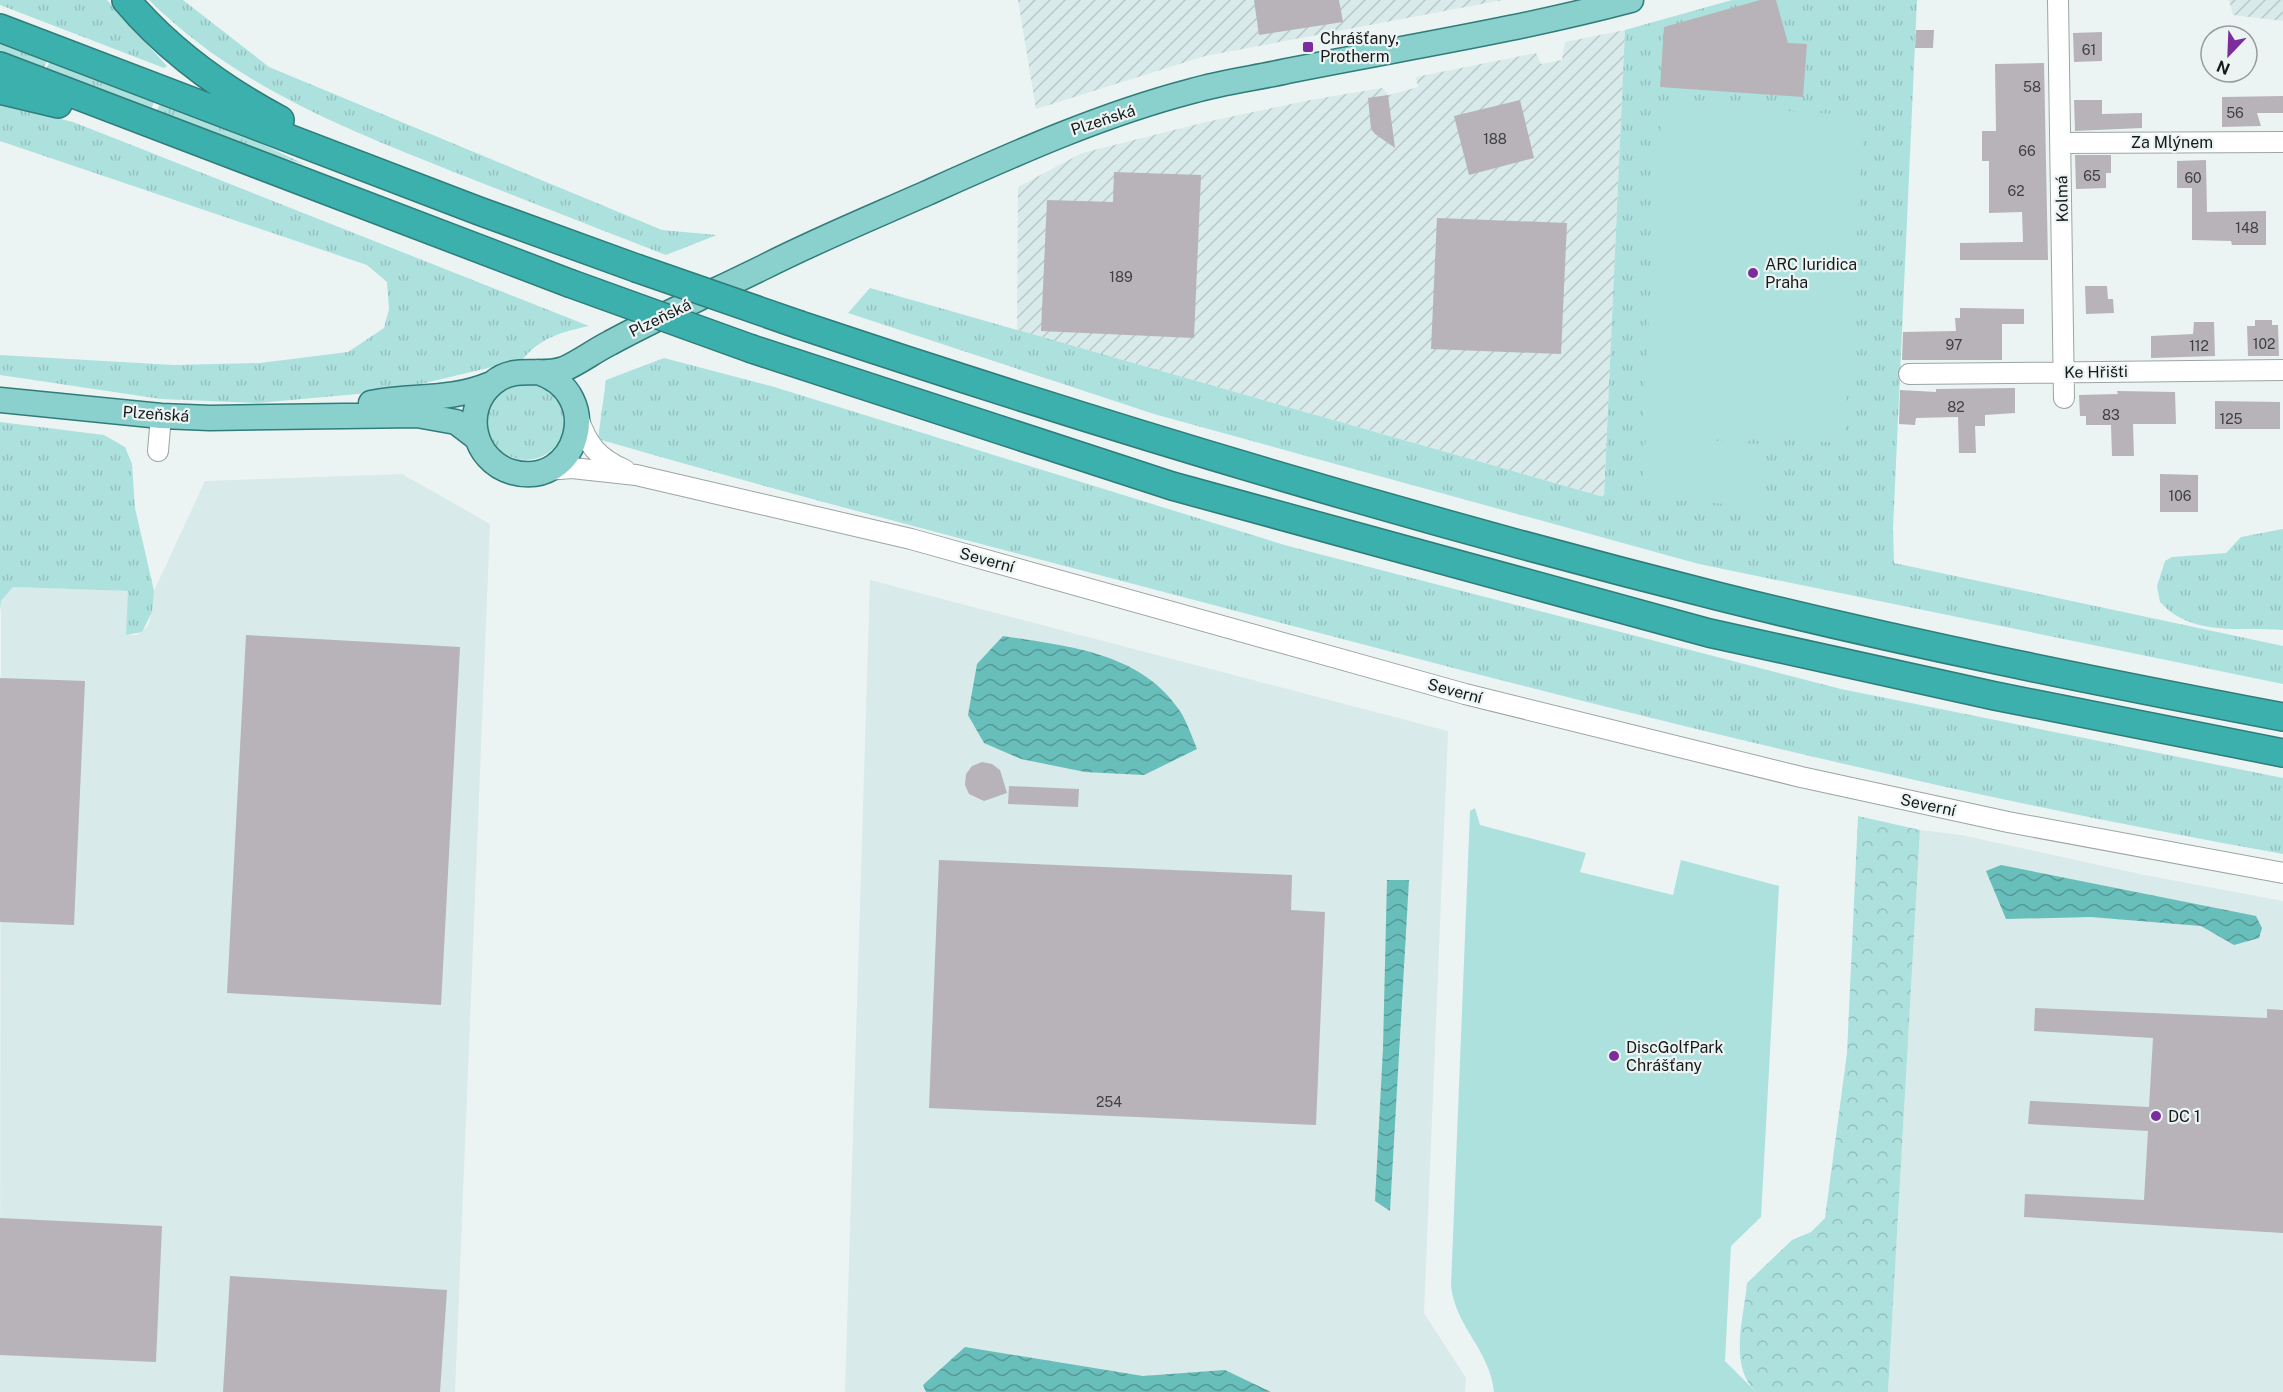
<svg xmlns="http://www.w3.org/2000/svg" width="2283" height="1392" font-family="'Public Sans',sans-serif">
  <style>
    .built { fill: #d8eae9 }
    .industrial { fill: url(#industrial-furrows) }
    .grass { fill: url(#grass-tufts) }
    .forest { fill: url(#forest-crowns) }
    .garden { fill: #ade1de }
    .water { fill: url(#water-waves) }
    .building { fill: #b7b3b9 }
    .lines { fill: none; stroke-linecap: round; stroke-linejoin: round }
    .minor-casing { stroke: #9ca5a4; stroke-width: 22 }
    .major-casing { stroke: #2f7c79; stroke-width: 27 }
    .highway-casing { stroke: #2f7c79; stroke-width: 30 }
    .minor { stroke: #fff; stroke-width: 20 }
    .major { stroke: #8ad0cd; stroke-width: 24 }
    .highway { stroke: #3cb0ac; stroke-width: 27 }
    .highway-bridge-casing { stroke: #2f7c79; stroke-width: 30; stroke-linecap: butt }
    .highway-bridge { stroke: #3cb0ac; stroke-width: 27 }
    .poi-dot { fill: #7c2d9d; stroke: #ebf4f3; stroke-width: 2 }
    .labels { text-anchor: middle; dominant-baseline: central; stroke-width: 4.5; stroke-linejoin: round; paint-order: stroke }
    .number-label { font-size: 14px; fill: #3f4042 }
    .poi-label { font-size: 16px; fill: #171a1a; stroke: #ebf4f3; text-anchor: start }
    .street-label { font-size: 16px; fill: #171a1a; stroke: #ebf4f3 }
  </style>
  <defs>
    <pattern id="industrial-furrows" width="10" height="10" patternUnits="userSpaceOnUse" patternTransform="scale(1.5)"><rect width="10" height="10" fill="#d8eae9"/><path d="M-1 1l2-2M0 10L10 0M9 11l2-2" fill="none" stroke="#b9c8c7"/></pattern>
    <pattern id="grass-tufts" width="24" height="20" patternUnits="userSpaceOnUse" patternTransform="scale(1.5)"><rect width="24" height="20" fill="#ade1de"/><path d="M3 7l-1-3M5 7V3M7 7l1-3M15 17l-1-3M17 17v-4M19 17l1-3" fill="none" stroke="#94c0be"/></pattern>
    <pattern id="forest-crowns" width="20" height="18" patternUnits="userSpaceOnUse" patternTransform="scale(1.5)"><rect width="20" height="18" fill="#ade1de"/><path d="M2 6a3 3 0 1 1 6 0M12 15a3 3 0 1 1 6 0" fill="none" stroke="#94c0be"/></pattern>
    <pattern id="water-waves" width="16" height="10" patternUnits="userSpaceOnUse" patternTransform="scale(1.5)"><rect width="16" height="10" fill="#68beba"/><path d="M0 5q4-4 8 0t8 0" fill="none" stroke="#559a96"/></pattern>
  </defs>
  <rect width="100%" height="100%" fill="#ebf4f3"/>
  <path class="built" d="M402,474L490,524L455,1392H0L1,601L13,587L129,591L127,635H137L147,627L150,620L154,591L205,481Z
    M870,580L1448,731L1424,1313L1466,1378L1465,1392H845Z
    M1920,830L1961,835L2145,875L2283,901V1392H1888Z"/>
  <path class="industrial" d="M1018,0H1503L1205,56L1036,109Z
    M2229,0H2283V21L2233,15Z
    M1625,30L1604,497L1017,330L1018,187L1082,153L1206,122L1310,100L1382,88L1389,95L1418,87L1416,77L1536,53L1541,64L1562,60L1565,42Z"/>
  <path class="grass" d="M0,0H107L167,66L164,68L0,5Z
    M149,0H183L269,67L662,230L717,235L666,255C597,228 528,201 459,174C346,129 237,87 149,0Z
    M1732,0H1917L1893,529L1894,563L2283,646V684L1699,564L1154,414L848,313L870,288L1604,497L1625,30Z
    M0,42L47,60L44,68L0,52Z
    M50,61L154,102L151,110L46,70Z
    M0,104L73,122L119,140L589,326C562,332 541,337 522,360L391,391L258,403L161,399L0,375V355L174,365L260,363L348,352L384,328L389,309L387,282L367,265L0,141Z
    M160,104L260,143L306,165L235,142L156,112Z
    M664,358L771,386L1288,546L1841,689L2283,778V854C1937,793 1595,706 1255,616C1035,558 816,502 598,439L606,380Z
    M487 421a39 39 0 1 1 78 0a39 39 0 1 1-78 0Z
    M0,422L104,435L125,447L132,464L135,508L154,591L152,612L142,632L126,635L128,591L13,587L1,601L0,612Z
    M2283,529V630C2241,627 2191,637 2160,602L2157,586L2165,561L2172,557L2226,553L2241,537Z"/>
  <path class="forest" d="M1858,816L1920,830L1888,1392H1756C1728,1365 1744,1318 1747,1283L1792,1240L1811,1232L1825,1218L1847,1053Z"/>
  <path class="garden" d="M1662,103L1864,116L1844,443L1642,430Z
    M1646,435L1767,445L1762,507L1641,497Z
    M1475,808L1480,825L1586,853L1580,872L1673,895L1681,860L1779,886L1761,1217L1731,1246L1725,1361L1756,1392H1494C1490,1350 1456,1328 1451,1286L1470,811Z"/>
  <path class="water" d="M1003,636C1067,646 1141,652 1180,711C1187,722 1192,737 1197,749L1144,775L1085,772L1021,759L984,743L968,715L977,664Z
    M2001,865L2256,916L2262,928L2259,938L2234,945L2201,926L2091,917L2006,919L1986,871Z
    M1387,880H1409L1390,1211L1375,1201L1383,1048Z
    M965,1347L1143,1376L1225,1370L1271,1392H926L923,1385Z"/>
  <path class="building" d="M1254,0H1339L1343,22L1259,35Z
    M1760,0H1776L1788,43L1807,44L1803,97L1660,87L1664,27Z
    M1916,30H1934L1933,48H1915Z
    M2102,32V61L2074,62L2073,33Z
    M2044,63L2048,260H1960V243L2023,242L2022,212L1989,213V161H1982V131H1996L1995,64Z
    M1388,95L1395,148L1375,134L1371,129L1368,98Z
    M2283,96V113H2257L2261,126L2222,127V97Z
    M1520,100L1534,158L1469,175L1454,116Z
    M2074,100H2102V114L2142,113V128L2075,131Z
    M2075,155H2111V173H2106V188L2076,189Z
    M2206,160L2207,212L2266,211V245H2232L2231,241L2192,240V188H2177V161Z
    M1114,172L1201,175L1194,338L1041,331L1047,200L1113,202Z
    M1437,218L1567,223L1561,354L1431,349Z
    M2085,286H2107L2108,299H2113L2114,313L2086,314Z
    M1960,308L2024,309V324H2002V360H1902L1903,332L1956,331L1955,318H1960Z
    M2255,320H2272V325H2278L2279,356H2248L2247,326H2255Z
    M2194,322H2214L2215,356L2151,358V336L2193,334Z
    M2015,388V413L1985,415V426H1975L1976,453H1959L1958,417L1916,418L1915,425L1899,424L1900,390L1936,392V389Z
    M2117,391L2175,392L2176,424H2133L2134,456H2112L2111,425H2086V416H2080L2079,395L2118,394Z
    M2215,401L2280,402V429H2215Z
    M2160,474L2198,475V512H2160Z
    M246,635L460,647L441,1005L227,993Z
    M0,678L85,681L74,925L0,922Z
    M982,762L992,764L1000,770L1007,793L984,801L969,794L965,785L966,774L972,766Z
    M1009,786L1079,789L1078,807L1008,804Z
    M939,860L1292,875L1291,910L1325,912L1316,1125L929,1108Z
    M2035,1008L2267,1018V1009L2283,1010V1233L2024,1217L2025,1194L2144,1200L2148,1131L2028,1124L2030,1101L2149,1107L2153,1038L2034,1031Z
    M0,1218L162,1226L156,1362L0,1355Z
    M230,1276L447,1290L440,1392H223Z"/>
  <g class="lines">
    <g class="minor-casing">
      <path id="minor" d="M2058,0L2064,398
        M2061,143L2283,142
        M1909,374L2283,370
        M578,417C587,445 598,458 625,470
        M158,451L161,416
        M547,470L572,468L636,475L911,539L1465,694L1801,777L2008,822L2283,873"/>
    </g>
    <g class="major-casing">
      <path id="major" d="M538,372C606,394 577,490 512,472C473,461 461,409 493,383C515,364 540,378 564,369C580,362 594,351 610,343C660,316 713,292 764,267C817,240 873,217 927,193C1014,154 1100,115 1192,91C1223,82 1256,78 1287,71C1402,48 1518,30 1631,0
        M0,400L161,416L210,418L417,415L456,422L477,438
        M371,403C415,394 447,402 491,384"/>
    </g>
    <g class="highway-casing">
      <path id="highway" d="M126,0C169,51 222,89 280,120
        M0,28L479,211L636,268
        M0,66L569,283
        M0,90L58,104
        M800,325C1102,426 1408,518 1717,596C1904,643 2094,681 2283,717
        M752,349L1172,486L1709,633L1995,696L2283,753"/>
    </g>
    <use href="#minor" class="minor"/>
    <use href="#major" class="major"/>
    <use href="#highway" class="highway"/>
    <g class="highway-bridge-casing">
      <path id="highway-bridge" d="M636,268L800,325
        M569,283L752,349"/>
    </g>
    <use href="#highway-bridge" class="highway-bridge"/>
  </g>
  <g class="poi-dot">
    <rect x="1302" y="41" width="12" height="12" rx="3"/>
    <circle cx="1753" cy="273" r="6"/>
    <circle cx="1614" cy="1056" r="6"/>
    <circle cx="2156" cy="1116" r="6"/>
  </g>
  <g class="labels">
    <g class="number-label">
      <text x="2089" y="50">61</text>
      <text x="2032" y="87">58</text>
      <text x="2235" y="113">56</text>
      <text x="1495" y="139">188</text>
      <text x="2027" y="151">66</text>
      <text x="2092" y="176">65</text>
      <text x="2193" y="178">60</text>
      <text x="2016" y="191">62</text>
      <text x="2247" y="228">148</text>
      <text x="1121" y="277">189</text>
      <text x="2264" y="344">102</text>
      <text x="1954" y="345">97</text>
      <text x="2199" y="346">112</text>
      <text x="1956" y="407">82</text>
      <text x="2111" y="415">83</text>
      <text x="2231" y="419">125</text>
      <text x="2180" y="496">106</text>
      <text x="1109" y="1102">254</text>
    </g>
    <g class="poi-label">
      <text x="1320" y="38">Chrášťany,<tspan x="1320" dy="18">Protherm</tspan></text>
      <text x="1765" y="264">ARC Iuridica<tspan x="1765" dy="18">Praha</tspan></text>
      <text x="1626" y="1047">DiscGolfPark<tspan x="1626" dy="18">Chrášťany</tspan></text>
      <text x="2168" y="1116">DC 1</text>
    </g>
    <g class="street-label">
      <text transform="translate(1103 120) rotate(-18)">Plzeňská</text>
      <text x="2172" y="142">Za Mlýnem</text>
      <text transform="translate(2062 199) rotate(-91)">Kolmá</text>
      <text transform="translate(660 318) rotate(-26)">Plzeňská</text>
      <text transform="translate(2096 372) rotate(-1)">Ke Hřišti</text>
      <text transform="translate(156 414) rotate(4)">Plzeňská</text>
      <text transform="translate(987 560) rotate(15)">Severní</text>
      <text transform="translate(1455 691) rotate(15)">Severní</text>
      <text transform="translate(1928 805) rotate(12)">Severní</text>
    </g>
  </g>
  <g transform="translate(2229 54) rotate(203)"><circle r="28" fill="#ebf4f3" stroke="#969d9c" stroke-width="1.5"/>
  <path d="M0-4.5L10 22L0 15L-10 22Z" fill="#7c2d9d"/>
  <text y="-9" font-size="16" font-weight="bold" text-anchor="middle" fill="#171a1a">N</text>
  </g>
</svg>
